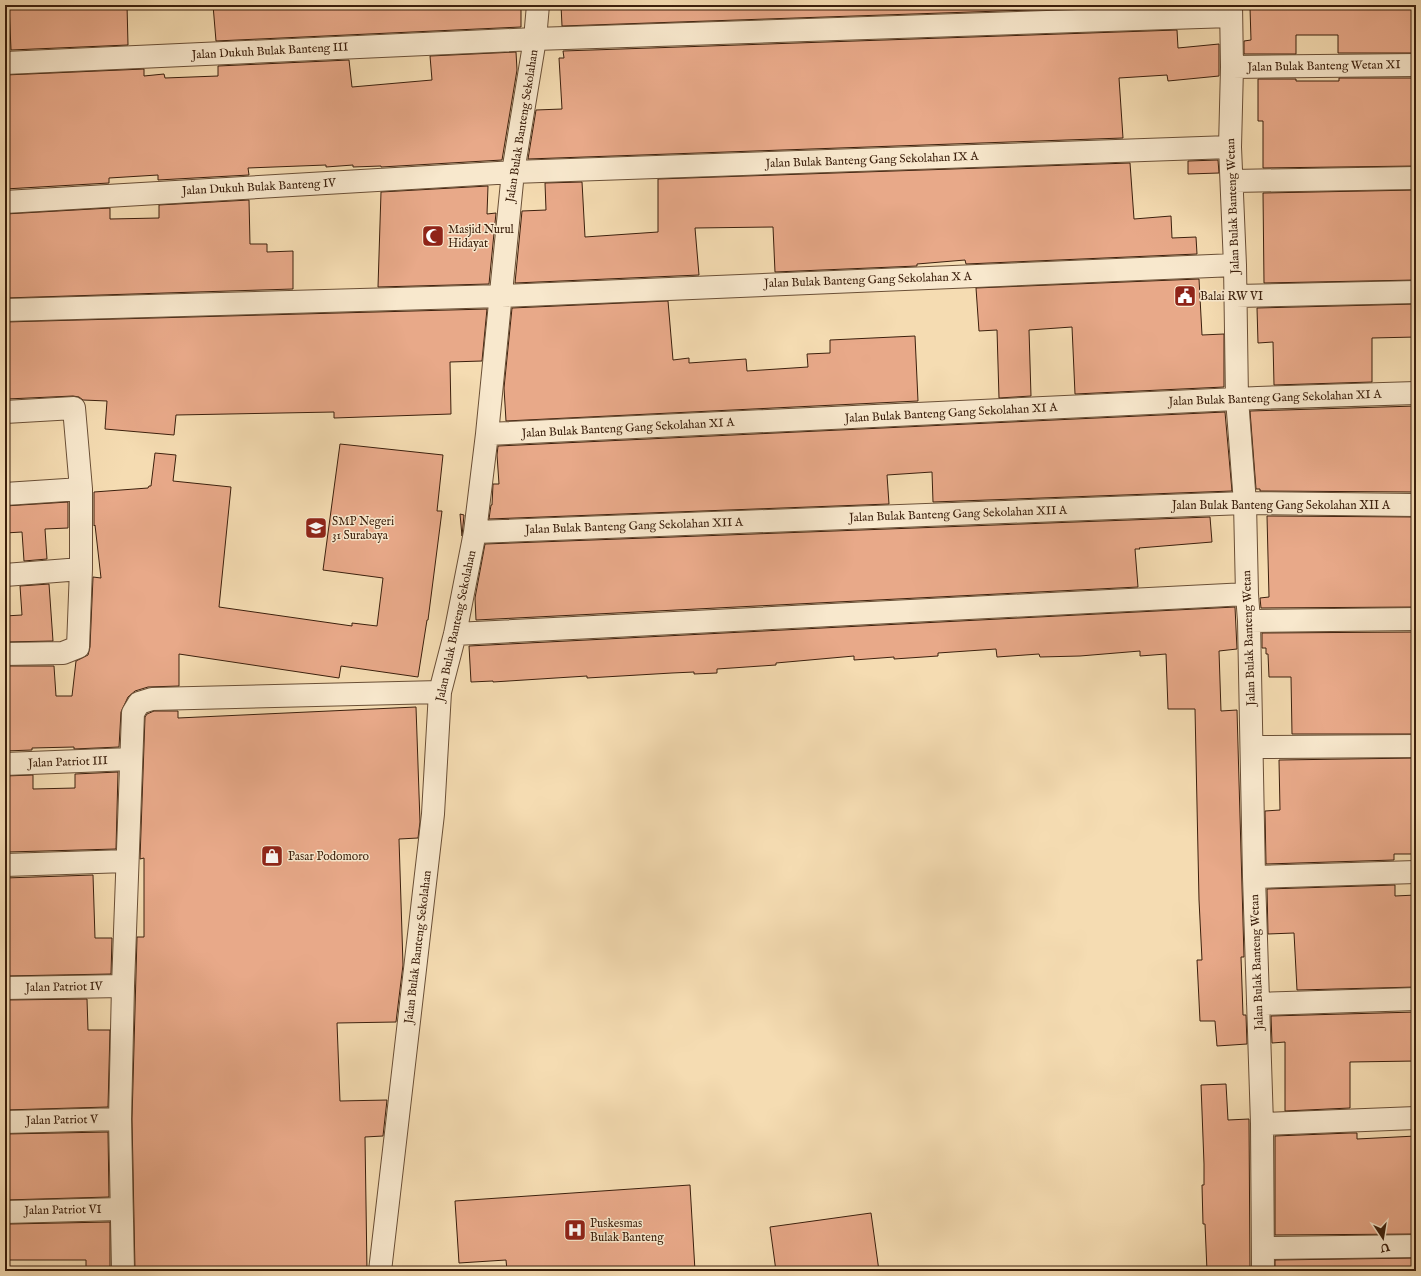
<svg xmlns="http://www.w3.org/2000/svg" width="1421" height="1276" font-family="'IM FELL English',serif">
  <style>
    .building { fill: #e8a989; stroke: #3c200d }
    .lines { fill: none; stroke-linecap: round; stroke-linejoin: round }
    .minor-casing { stroke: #6a4f36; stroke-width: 24 }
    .minor { stroke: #f8e8cd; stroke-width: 22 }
    .labels { text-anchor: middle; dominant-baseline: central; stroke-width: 3; stroke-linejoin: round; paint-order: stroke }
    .street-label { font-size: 12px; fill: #3c200d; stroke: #f8e8cd }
    .poi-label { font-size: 12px; fill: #3c200d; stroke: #f8e8cd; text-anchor: start }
  </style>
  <rect width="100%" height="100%" fill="#f5dcb2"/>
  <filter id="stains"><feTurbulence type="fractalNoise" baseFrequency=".005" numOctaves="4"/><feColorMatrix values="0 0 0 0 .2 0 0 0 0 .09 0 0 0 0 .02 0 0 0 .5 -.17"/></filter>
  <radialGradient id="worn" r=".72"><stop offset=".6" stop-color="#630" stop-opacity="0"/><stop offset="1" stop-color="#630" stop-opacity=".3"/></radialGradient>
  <path class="building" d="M9,5H127L128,45L11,50Z
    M213,5H367L392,9L433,6L521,5V27L216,41Z
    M561,5H1176L562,26Z
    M1338,5V6L1416,5V53H1338V35H1296V54H1244V41L1251,40L1250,8H1290V6Z
    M1177,30L1178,48L1219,44V76L1168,81L1167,75L1119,78L1123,138L528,159L536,110L562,109L559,58H564L563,51Z
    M516,52L517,70L502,160L381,167V166L353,167V165L326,167V165L248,168L249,175L158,180V175L109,178V183L5,189V75L144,69V76L164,74L165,78L218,76V66L349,60L352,87L432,80L430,56Z
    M1339,78H1416V166L1263,168V121H1258V79H1296V81H1339Z
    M1218,160L1219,173L1188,174V161Z
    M1130,163L1134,219L1171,216L1172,238L1196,237L1197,254L966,264L965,260L917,264V266L775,272L773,227L695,228L699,275L515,283L522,211L546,210L545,183L582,182L585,237L658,232V179Z
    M488,186L487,214L496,213L489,284L378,287L381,192Z
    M1416,190V280L1264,283L1263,193Z
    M249,200L250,244H267V252L293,251V289L5,298V214L110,208V219L159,218V205Z
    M1199,279L1202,335L1224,334V387L1075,394L1072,327L1029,330L1031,396L999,398L997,330L979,331L976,288Z
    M668,301L673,360L689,358V363L746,359L747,371L808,367L807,354L830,353V340L915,336L918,401L506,421L504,388L512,308Z
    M1416,304V337L1372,338V382L1274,385L1273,342L1258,343L1257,308Z
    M487,309L482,361L450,362L451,414L334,418V412L176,415L174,435L105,429L107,401L83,400L79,397L73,396L7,399V367L5,366V322Z
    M1416,406V440H1412L1413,492L1260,491V489H1256L1250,411Z
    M1225,412L1232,491L933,502L932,472L887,475L889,504L489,519L491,505H492L493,484H499L497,455L498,446Z
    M340,444L443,455L437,511H442L428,620H427L418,677L341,666L339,678L179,654V686L148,687L135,691L128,697L121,712L119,747L74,749V747L32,748V750L5,751V666H54L56,696H72L76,661L88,655L90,647L93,577L101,578L95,525L94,526V492L148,488L149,486H151L155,453L176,455L173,481L231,487L219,607L352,626V623L377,626L383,578L323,570Z
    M68,502V528L45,529L47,559L24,561L22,532L5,533V506Z
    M460,514L464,515L462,536Z
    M1267,516L1416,517V607L1261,608L1260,598L1269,597Z
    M1210,517L1212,542L1139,548L1140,549H1135L1138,587L476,620L475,598L485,544Z
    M49,584L53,641L5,642V616L22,615L20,586Z
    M1235,607L1237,649L1219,651L1221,711L1237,710L1244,957H1241L1243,1015H1246L1247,1044L1217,1046L1215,1021H1200L1197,960H1202L1199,900L1195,709H1168L1166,654L1140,656V651L1080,656L1040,657L1039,654L997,657L996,649L938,653V656L894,659V657L854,660V656L776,663V665L717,669V673L694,674V672L672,673L587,678V676L493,682V681L471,682L469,646Z
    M1416,632V734H1292L1291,677H1269L1268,654H1266V648H1262V633Z
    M416,707L420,822L418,838L399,839L403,965L396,1022L337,1023L340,1101L387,1100L383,1136L365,1137L367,1271H135L132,1119L137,937H144V858L140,859L145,717L147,714L154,711H178V718Z
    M1416,758V854H1394V860L1266,864L1265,811L1280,810L1279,760Z
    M118,772L116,849L8,852L5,776L33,775V789L75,788V774Z
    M93,875L95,938H112L111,974L5,976V878Z
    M1395,885V896L1416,895V987L1297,990L1294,933L1268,934L1267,889Z
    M87,999L88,1030H110L108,1107L5,1110V1000Z
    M1416,1012V1061L1350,1062V1108L1285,1111V1042L1272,1043L1271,1016Z
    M1226,1084L1228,1120L1249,1119L1250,1271H1207L1205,1224H1203L1202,1185H1204V1164L1201,1085Z
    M108,1132L109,1197L5,1200V1134Z
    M1350,1133H1357V1139L1416,1136V1234L1275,1235V1136Z
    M690,1185L695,1271H507L506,1260L459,1263L455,1201Z
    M871,1213L879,1271H776L770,1227Z
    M110,1222V1271H86V1260H9V1224Z
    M1416,1258V1271H1275V1260Z"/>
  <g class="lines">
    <g class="minor-casing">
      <path id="minor" d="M1231,5L1232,67L1230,147L1235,265L1237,399L1245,503L1247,594L1249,621L1254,877L1262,1124L1263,1271
        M5,63L535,39L1231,16
        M1232,67L1416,65
        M1232,181L1416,178
        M5,202L513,172L1230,147
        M1236,296L1416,292
        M5,310L501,296L1235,265
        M5,412L74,408L81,489V569L78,647L63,653L5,654
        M487,434L1258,398L1416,393
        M5,494L81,489
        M475,532L1245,503L1416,505
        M5,575L81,569
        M1249,621L1416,619
        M455,634L1247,594
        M1252,747L1416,746
        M5,764L131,759
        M5,865L127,861
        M1254,877L1416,872
        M5,988L123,986
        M1258,1004L1416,999
        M5,1122L120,1119
        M1262,1124L1416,1118
        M5,1212L120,1209
        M1263,1248L1416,1246
        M123,1271L120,1119L123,986L133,713L139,703L152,699L440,692
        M380,1271L433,814L440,692L455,634L475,532L487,434L513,172L535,39L538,5"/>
    </g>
    <use href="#minor" class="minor"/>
  </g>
  <defs>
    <g id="mosque-square" transform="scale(1.15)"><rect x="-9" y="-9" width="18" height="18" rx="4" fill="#8f2418" stroke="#f8e8cd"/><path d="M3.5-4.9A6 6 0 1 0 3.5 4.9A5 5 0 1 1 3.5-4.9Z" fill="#fff"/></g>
    <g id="civic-square" transform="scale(1.15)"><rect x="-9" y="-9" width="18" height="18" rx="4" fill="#8f2418" stroke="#f8e8cd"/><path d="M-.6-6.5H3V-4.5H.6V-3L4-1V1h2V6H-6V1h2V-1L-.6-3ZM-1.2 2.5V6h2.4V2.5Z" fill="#fff"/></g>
    <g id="school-square" transform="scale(1.15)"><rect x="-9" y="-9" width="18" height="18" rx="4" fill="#8f2418" stroke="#f8e8cd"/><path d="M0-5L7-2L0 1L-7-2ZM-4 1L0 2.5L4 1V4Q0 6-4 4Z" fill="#fff"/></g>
    <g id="shop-square" transform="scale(1.15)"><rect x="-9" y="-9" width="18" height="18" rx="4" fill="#8f2418" stroke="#f8e8cd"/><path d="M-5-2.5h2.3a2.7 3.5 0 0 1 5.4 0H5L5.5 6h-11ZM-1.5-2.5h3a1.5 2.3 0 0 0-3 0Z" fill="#fff"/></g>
    <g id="hospital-square" transform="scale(1.15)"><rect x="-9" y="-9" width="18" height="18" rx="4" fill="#8f2418" stroke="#f8e8cd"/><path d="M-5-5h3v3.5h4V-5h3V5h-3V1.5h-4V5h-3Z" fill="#fff"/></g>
  </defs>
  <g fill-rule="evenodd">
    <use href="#mosque-square" x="433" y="236"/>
    <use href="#civic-square" x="1185" y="296"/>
    <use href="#school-square" x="316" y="528"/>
    <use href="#shop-square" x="272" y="856"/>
    <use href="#hospital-square" x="575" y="1230"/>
  </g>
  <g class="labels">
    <g class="street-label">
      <text transform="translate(270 51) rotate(-3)">Jalan Dukuh Bulak Banteng III</text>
      <text transform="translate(1324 66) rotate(-1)">Jalan Bulak Banteng Wetan XI</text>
      <text transform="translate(522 126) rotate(-81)">Jalan Bulak Banteng Sekolahan</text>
      <text transform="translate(872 160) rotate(-2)">Jalan Bulak Banteng Gang Sekolahan IX A</text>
      <text transform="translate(259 187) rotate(-3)">Jalan Dukuh Bulak Banteng IV</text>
      <text transform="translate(1233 206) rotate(-92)">Jalan Bulak Banteng Wetan</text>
      <text transform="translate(868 280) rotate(-2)">Jalan Bulak Banteng Gang Sekolahan X A</text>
      <text transform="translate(1275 398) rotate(-2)">Jalan Bulak Banteng Gang Sekolahan XI A</text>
      <text transform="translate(951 413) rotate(-3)">Jalan Bulak Banteng Gang Sekolahan XI A</text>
      <text transform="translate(628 428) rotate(-3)">Jalan Bulak Banteng Gang Sekolahan XI A</text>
      <text x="1281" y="505">Jalan Bulak Banteng Gang Sekolahan XII A</text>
      <text transform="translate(958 514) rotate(-2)">Jalan Bulak Banteng Gang Sekolahan XII A</text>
      <text transform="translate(634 526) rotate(-2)">Jalan Bulak Banteng Gang Sekolahan XII A</text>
      <text transform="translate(456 626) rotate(-78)">Jalan Bulak Banteng Sekolahan</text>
      <text transform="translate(1249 638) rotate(-92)">Jalan Bulak Banteng Wetan</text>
      <text transform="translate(68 762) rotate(-2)">Jalan Patriot III</text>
      <text transform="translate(418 947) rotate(-83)">Jalan Bulak Banteng Sekolahan</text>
      <text transform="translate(1257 962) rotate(-92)">Jalan Bulak Banteng Wetan</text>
      <text transform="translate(64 987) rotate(-1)">Jalan Patriot IV</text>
      <text transform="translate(62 1120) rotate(-1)">Jalan Patriot V</text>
      <text transform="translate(63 1210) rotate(-1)">Jalan Patriot VI</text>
    </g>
    <g class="poi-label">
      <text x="448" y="229">Masjid Nurul<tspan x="448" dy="14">Hidayat</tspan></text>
      <text x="1200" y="296">Balai RW VI</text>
      <text x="332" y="521">SMP Negeri<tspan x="332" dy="14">31 Surabaya</tspan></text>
      <text x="288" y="856">Pasar Podomoro</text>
      <text x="590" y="1223">Puskesmas<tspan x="590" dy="14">Bulak Banteng</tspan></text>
    </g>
  </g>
  <rect width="1421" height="1276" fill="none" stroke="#f5dcb2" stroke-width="20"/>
  <rect x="6" y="6" width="1409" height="1264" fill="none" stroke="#3c200d" stroke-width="2"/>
  <rect x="10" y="10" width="1401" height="1256" fill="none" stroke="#3c200d"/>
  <g transform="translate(1383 1238) rotate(168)" stroke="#f8e8cd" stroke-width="3" paint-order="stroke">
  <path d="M0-3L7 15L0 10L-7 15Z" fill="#3c200d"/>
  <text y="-6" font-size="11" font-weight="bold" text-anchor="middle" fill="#3c200d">U</text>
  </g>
  <rect width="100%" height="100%" filter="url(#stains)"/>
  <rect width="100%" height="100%" fill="url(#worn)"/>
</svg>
